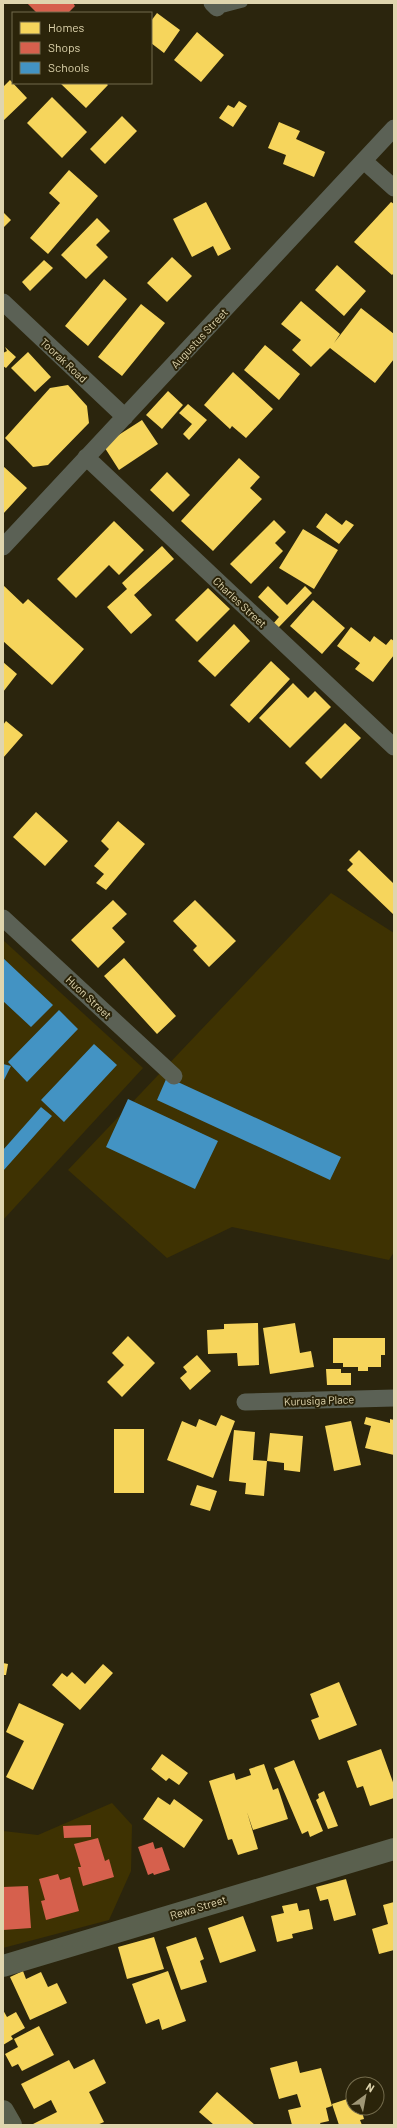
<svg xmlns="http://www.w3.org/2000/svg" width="397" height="2128" font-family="Barlow,sans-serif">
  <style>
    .built { fill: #3e3202 }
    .homes { fill: #f6d55c }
    .shops { fill: #d6604d }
    .schools { fill: #4393c3 }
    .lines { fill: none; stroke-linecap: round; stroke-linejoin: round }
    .lane { stroke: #5b6155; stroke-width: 9 }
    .street { stroke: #5b6155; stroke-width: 17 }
    .primary { stroke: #5a604e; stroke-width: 22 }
    .labels { text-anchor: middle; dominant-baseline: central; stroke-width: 4; stroke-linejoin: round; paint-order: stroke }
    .street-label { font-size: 11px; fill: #dfd5ae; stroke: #2b240a }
  </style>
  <rect width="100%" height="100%" fill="#2b250d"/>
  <path class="built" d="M331,893L394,933V1252L389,1260L232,1227L167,1258L68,1170Z
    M3,940L143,1068L3,1220Z
    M112,1803L132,1825L131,1871L109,1920L3,1948V1831L38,1835Z"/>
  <path class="homes" d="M157,13L180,30L164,53L151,43V21Z
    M197,32L224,55L201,82L174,60Z
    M10,80L27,98L3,121V87Z
    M60,83H106L108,85L86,108Z
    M52,97L87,132L62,158L27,123Z
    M239,101L247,106L233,127L219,118L228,105L234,108Z
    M122,116L137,131L105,164L90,149Z
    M279,122L300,131L296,139L325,152L314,177L283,164L286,155L268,148Z
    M69,170L98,196L48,254L30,238L60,203L49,193Z
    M206,202L231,249L218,256L213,246L192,257L173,219Z
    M391,202L394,204V273L392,275L354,242Z
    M3,212L11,220L3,228Z
    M97,218L110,231L96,245L108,257L86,279L61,255Z
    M172,257L192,276L167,302L147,283Z
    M44,260L53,268L30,291L22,282Z
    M337,265L366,291L344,316L315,290Z
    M104,279L127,299L88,346L65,326Z
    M301,301L340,334L334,343L361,308L394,334V359L375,383L330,348L311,367L292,350L301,340L281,324Z
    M141,304L165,323L122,376L98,357Z
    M265,345L300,374L279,400L244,370Z
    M5,347L16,357L6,368L3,366V353L7,351Z
    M28,352L51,377L35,392L11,368Z
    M233,372L273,409L246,438L232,426L230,429L204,405Z
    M68,385L87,406L89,423L48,465L33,467L5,438L50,388Z
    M168,391L183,405L162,429L146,415Z
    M188,404L207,420L189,440L183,434L192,424L179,413Z
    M142,420L158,444L119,470L103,445Z
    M239,458L260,477L250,488L262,499L213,551L181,521Z
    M3,466L27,488L3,514Z
    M167,472L190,495L173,512L150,490Z
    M326,513L342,525L346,520L354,525L339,544L316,527Z
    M274,520L286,532L275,543L283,551L251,584L230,564Z
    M114,521L144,550L119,575L109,565L76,598L57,579Z
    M303,529L338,550L314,589L279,568Z
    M162,546L174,559L134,595L152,615L131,634L107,607L127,589L122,583Z
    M3,585L23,604L28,599L84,649L52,685L3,641Z
    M268,586L287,605L305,586L312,593L278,628L273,624L279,617L258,597Z
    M208,588L230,609L197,642L175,620Z
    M313,600L345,628L322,654L290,626Z
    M234,624L250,641L215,677L198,661Z
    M351,627L370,642L374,636L386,645L391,639L394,641V655L373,682L355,669L360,663L337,646Z
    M271,661L290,679L249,723L230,705Z
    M3,662L17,674L3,692Z
    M293,683L308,698L315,691L331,707L290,748L259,718Z
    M6,721L23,735L3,758V725Z
    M345,723L361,738L321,779L305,763Z
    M36,812L68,841L45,866L13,837Z
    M118,821L145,844L106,890L96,883L104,874L94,866L109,849L101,841Z
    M359,850L394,884V915L347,870L353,864L349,860Z
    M113,900L127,914L112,928L125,942L98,968L71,940Z
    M195,900L236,941L209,967L193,950L197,946L173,921Z
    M124,958L176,1016L157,1034L104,976Z
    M258,1323L259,1365L238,1366L237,1353L208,1354L207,1330L224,1329V1324Z
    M295,1323L300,1353L311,1351L314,1367L270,1374L263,1328Z
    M128,1336L155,1363L122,1397L107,1382L124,1365L112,1353Z
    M333,1338H385V1355H381V1367H368V1371H358V1367H343V1363H333Z
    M197,1355L211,1371L190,1390L180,1378L187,1372L183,1367Z
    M326,1369H341V1373H351V1385H327Z
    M221,1415L235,1421L213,1478L167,1460L182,1421L196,1427L199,1419L216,1426Z
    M366,1417L390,1423V1419L394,1420V1455L365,1448L371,1426L364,1424Z
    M351,1421L361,1465L334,1471L325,1426Z
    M114,1429H144V1493H114Z
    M234,1430L255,1432L253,1460L267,1461L264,1496L245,1494L246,1483L229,1481Z
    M270,1433L303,1436L300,1472L284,1470V1463L267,1461Z
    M197,1485L217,1491L210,1511L190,1505Z
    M3,1663L8,1664L6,1675H3Z
    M103,1664L113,1673L80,1710L52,1685L62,1673L67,1677L72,1672L85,1684Z
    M339,1682L357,1725L319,1740L311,1720L319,1717L310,1694Z
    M19,1703L64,1724L33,1790L6,1777L24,1741L6,1732Z
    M381,1749L394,1785V1798L370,1806L363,1786L357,1788L347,1761Z
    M162,1754L188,1773L179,1785L169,1778L166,1781L151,1769Z
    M294,1760L323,1831L310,1837L308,1831L302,1834L274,1768Z
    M264,1764L273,1790L278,1788L288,1819L253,1830L247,1812L258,1849L238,1855L232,1839L228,1840L209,1781L234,1773L236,1780L251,1775L249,1769Z
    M324,1791L338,1826L328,1829L316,1800L319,1798L318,1794Z
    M158,1797L170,1805L174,1799L203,1820L184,1848L143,1819Z
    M346,1879L356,1915L334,1921L328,1899L320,1901L316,1887Z
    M394,1902V1950L379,1954L372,1929L388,1924L383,1905Z
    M297,1903L299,1911L309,1909L313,1929L292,1934L293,1938L277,1942L271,1916L284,1913L282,1906Z
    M243,1916L256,1951L220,1963L208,1928Z
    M154,1937L164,1969L127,1979L118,1947Z
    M196,1937L204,1959L200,1961L207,1982L181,1990L166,1947Z
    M23,1971L26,1979L41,1972L48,1987L57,1983L67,2003L30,2020L10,1977Z
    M168,1971L186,2021L162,2030L159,2019L146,2024L132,1984Z
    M3,2010L7,2017L16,2012L25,2028L11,2036L13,2039L3,2045Z
    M39,2026L54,2055L22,2071L18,2064L12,2067L5,2054L18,2047L14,2039Z
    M94,2059L106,2083L89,2092L104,2122L97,2125H31L57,2112L51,2100L34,2109L21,2084L69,2060L74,2069Z
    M297,2061L300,2073L321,2068L332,2106L326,2108L329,2121L320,2123L321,2125H292L288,2110L301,2107L297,2094L279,2099L270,2068Z
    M217,2092L255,2125H214L199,2112Z
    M353,2097V2108H361L364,2119L360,2120L362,2125H339L332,2104Z"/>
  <path class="shops" d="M27,3H73L75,6L68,13H37Z
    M91,1825V1837L64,1838L63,1826Z
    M98,1838L105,1861L109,1859L114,1877L83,1886L78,1867H81L74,1844Z
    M153,1842L155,1849L162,1847L170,1870L154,1875L153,1873L148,1875L138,1847Z
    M58,1874L60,1880L70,1877L79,1911L46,1920L41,1901L45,1900L39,1879Z
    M28,1886L31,1928L3,1930V1887Z"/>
  <path class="schools" d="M3,958L53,1005L31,1027L3,1001Z
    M59,1010L78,1029L27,1082L8,1062Z
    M94,1044L117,1065L64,1122L41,1100Z
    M3,1064L11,1066L3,1082Z
    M167,1077L341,1157L330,1180L157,1100Z
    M128,1099L218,1141L195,1189L106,1147Z
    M41,1107L52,1116L3,1171V1150Z"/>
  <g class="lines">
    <path class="lane" d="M217,8H224L243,3"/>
    <path class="street" d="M212,3L217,8
      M364,161L394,188
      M3,302L125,417
      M86,457L394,747
      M3,547L394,128
      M3,918L174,1076
      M245,1402L394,1398"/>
    <path class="primary" d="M3,1966L394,1849
      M3,2111L11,2125"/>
  </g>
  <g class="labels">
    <g class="street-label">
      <text transform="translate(199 338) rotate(-47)">Augustus Street</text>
      <text transform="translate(64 360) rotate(43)">Toorak Road</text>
      <text transform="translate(240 602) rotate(43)">Charles Street</text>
      <text transform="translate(89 997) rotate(43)">Huon Street</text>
      <text transform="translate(319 1400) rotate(-2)">Kurusiga Place</text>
      <text transform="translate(198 1907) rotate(-17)">Rewa Street</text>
    </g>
  </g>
  <rect width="397" height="2128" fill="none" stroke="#dfd5ae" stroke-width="8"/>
  <rect x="12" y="12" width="140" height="72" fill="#2b240a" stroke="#736b4c"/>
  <rect x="20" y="22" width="20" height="12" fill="#f6d55c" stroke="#736b4c"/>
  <text x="48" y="32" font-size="12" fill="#dfd5ae">Homes</text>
  <rect x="20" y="42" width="20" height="12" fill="#d6604d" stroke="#736b4c"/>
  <text x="48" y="52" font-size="12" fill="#dfd5ae">Shops</text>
  <rect x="20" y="62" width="20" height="12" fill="#4393c3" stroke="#736b4c"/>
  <text x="48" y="72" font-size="12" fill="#dfd5ae">Schools</text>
  <g transform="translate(365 2096) rotate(32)"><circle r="19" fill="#2b240a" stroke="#736b4c"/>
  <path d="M0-3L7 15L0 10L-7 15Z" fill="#a09776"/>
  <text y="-6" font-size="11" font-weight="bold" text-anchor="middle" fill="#dfd5ae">N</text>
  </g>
</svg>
